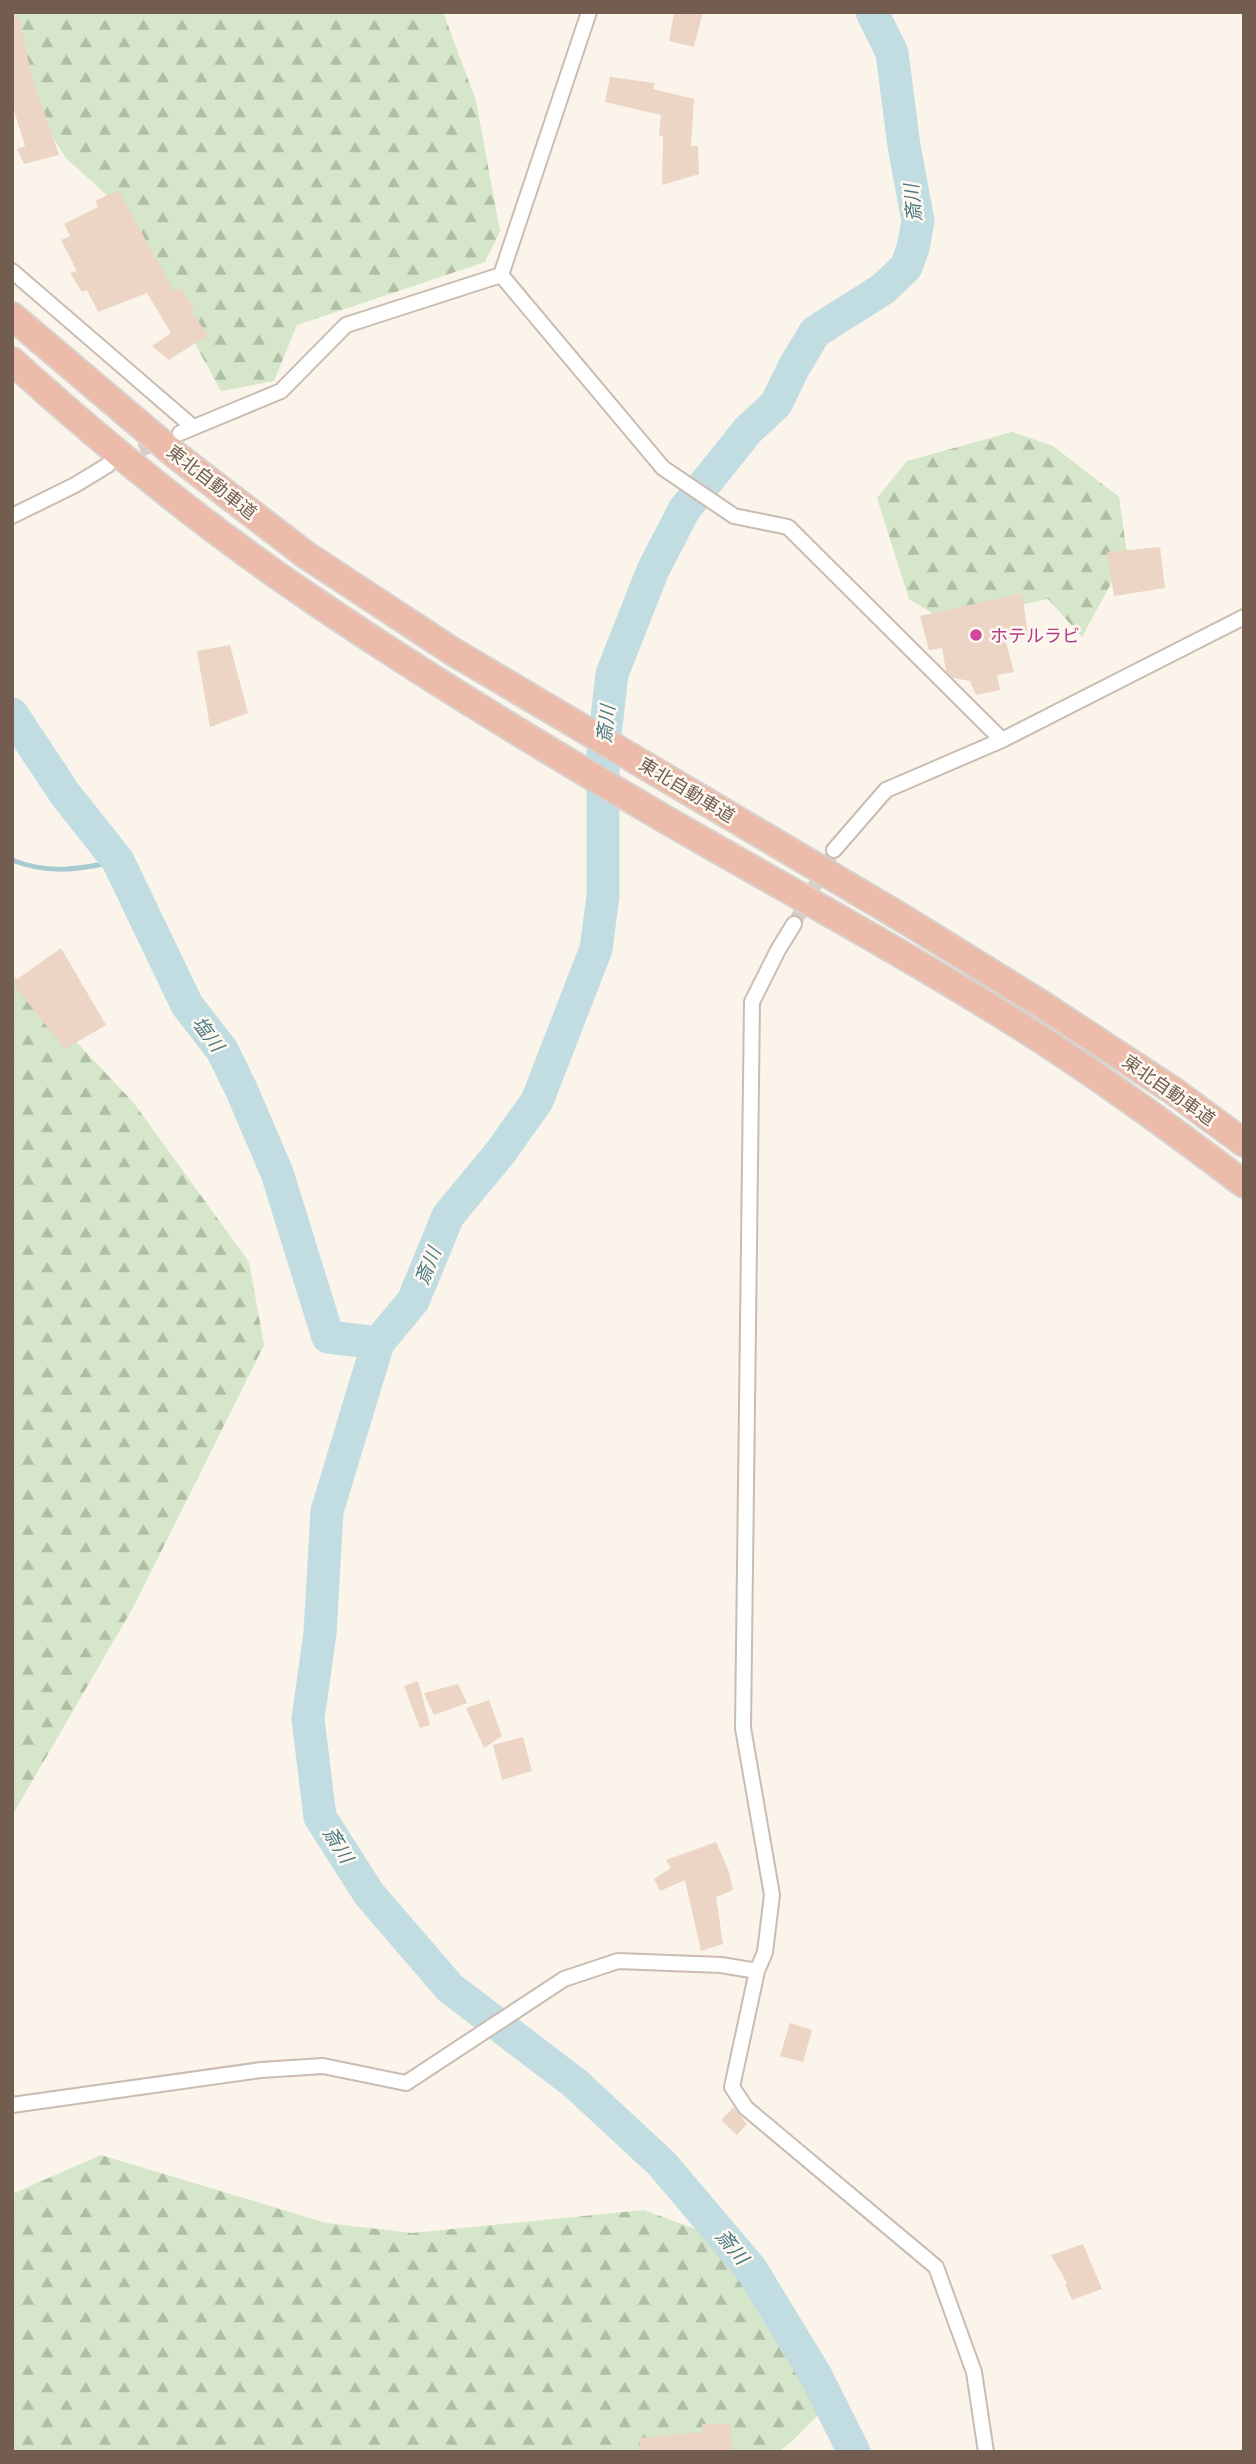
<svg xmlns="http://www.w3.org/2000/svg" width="1256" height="2464" font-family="Inter,'Noto Sans JP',sans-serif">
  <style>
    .forest { fill: url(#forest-firs) }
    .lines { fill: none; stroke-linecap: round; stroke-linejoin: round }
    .stream { stroke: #a8cbd2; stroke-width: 5 }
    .river { stroke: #c1dde2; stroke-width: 33 }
    .building { fill: #ecd5c5 }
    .minor-tunnel { stroke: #d8cec4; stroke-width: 14; stroke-dasharray: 14 7; stroke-linecap: butt }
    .minor-casing { stroke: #cbbcb1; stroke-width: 18 }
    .motorway-casing { stroke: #d8d2ce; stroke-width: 30 }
    .minor { stroke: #fff; stroke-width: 14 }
    .motorway { stroke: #ecbba9; stroke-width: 26 }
    .hotel-dot { fill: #d1479c; stroke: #fdf8f0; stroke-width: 2.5 }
    .labels { text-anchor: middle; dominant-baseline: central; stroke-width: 5; stroke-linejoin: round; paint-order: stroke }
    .street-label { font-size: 18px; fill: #725d50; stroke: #fdf8f0 }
    .hotel-label { font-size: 18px; fill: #b23c85; stroke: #fdf8f0; text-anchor: start }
    .water-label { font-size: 19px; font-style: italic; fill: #4c7982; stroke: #fdf8f0 }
  </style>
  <defs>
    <pattern id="forest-firs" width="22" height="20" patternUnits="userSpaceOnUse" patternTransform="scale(1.75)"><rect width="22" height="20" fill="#d5e6ca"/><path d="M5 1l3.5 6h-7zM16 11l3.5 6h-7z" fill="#b1bea6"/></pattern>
  </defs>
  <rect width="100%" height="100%" fill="#faf4ea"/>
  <path class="forest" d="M12,12H443L476,101L500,231L485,262L297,325L274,381L221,391L120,207L66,158L28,97L12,23Z
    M1012,432L1053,446L1119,497L1127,554L1082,637L1048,599L945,621L909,599L877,498L907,461Z
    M12,974L133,1102L249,1262L264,1345L135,1604L12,1816Z
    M101,2155L326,2223L412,2233L644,2210L722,2239L814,2352L818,2415L790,2443L778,2452H12V2194Z"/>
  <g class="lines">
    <path class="stream" d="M12,860C49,875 81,869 118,861"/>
    <path class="river" d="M12,714L65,794L118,861L187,1005L222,1050L242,1091L277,1173L328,1337L378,1343
      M854,2452L815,2374L751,2269L662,2164L576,2084L450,1988L369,1894L320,1817L308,1719L320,1633L327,1511L378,1343L413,1301L448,1216L500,1153L537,1101L596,949L603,896V753L612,674L653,570L684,510L748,430L776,404L794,367L815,332L883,289L906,267L913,248L918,221L904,146L892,53L872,12"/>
  </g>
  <path class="building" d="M674,12H703L694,47L669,41Z
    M19,18L32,77L59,155L24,164L17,149L25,146L12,104V19Z
    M610,77L655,83L653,89L694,99L691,146H698L699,174L662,185L663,136H659L661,115L605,102Z
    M118,190L174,291L180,288L195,309L191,311L208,335L169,360L152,346L171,333L147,293L98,312L87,290L82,292L70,273L77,271L61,240L70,236L64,224L98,207L95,201Z
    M1160,547L1165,588L1114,596L1107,552Z
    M1022,593L1028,635L1005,639L1014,672L997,675L1000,690L976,695L970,681L953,678L946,671L942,648L929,650L920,616Z
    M230,645L248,713L210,727L197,651Z
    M61,948L106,1025L65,1049L12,983Z
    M418,1681L430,1725L420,1728L404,1686Z
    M458,1684L467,1703L434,1715L424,1693Z
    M489,1700L502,1736L484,1748L466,1708Z
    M523,1737L532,1771L502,1780L493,1745Z
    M716,1842L729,1872L733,1890L716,1897L723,1944L701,1951L685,1880L660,1891L654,1879L671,1868L666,1860Z
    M790,2023L812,2030L803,2062L780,2056Z
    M734,2107L747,2124L737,2135L721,2120Z
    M1083,2244L1102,2289L1072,2300L1065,2284L1067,2283L1051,2255Z
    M702,2424H731L732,2452H641L639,2438L703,2432Z"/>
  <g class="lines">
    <path class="minor-tunnel" d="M121,459L163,440
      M794,924L834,850"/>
    <g class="minor-casing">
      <path id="minor" d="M12,271L193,427
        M501,275L663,468L734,516L788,527L1002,740
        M501,275L589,12
        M180,433L281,391L346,325L501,275
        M12,516L75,485L108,465
        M834,850L886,790L1002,740L1244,617
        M794,924L778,950L752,1002L743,1728L772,1895L765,1952L757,1971L732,2087L746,2108L936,2267L974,2372L986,2452
        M12,2105L261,2070L323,2066L406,2083L564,1979L618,1961L721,1965L757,1971"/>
    </g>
    <g class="motorway-casing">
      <path id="motorway" d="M12,316L177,456L306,555L452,651L904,919L1041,1004L1175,1092L1244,1143
        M12,361C108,448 209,530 316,602C425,676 538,745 651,811C776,884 903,952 1025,1029C1101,1077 1173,1130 1244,1184"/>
    </g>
    <use href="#minor" class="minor"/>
    <use href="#motorway" class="motorway"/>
  </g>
  <circle class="hotel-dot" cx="976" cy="635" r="7"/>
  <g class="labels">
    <g class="street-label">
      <text transform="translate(212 482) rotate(38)">東北自動車道</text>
      <text transform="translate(687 790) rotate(31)">東北自動車道</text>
      <text transform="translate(1169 1090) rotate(35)">東北自動車道</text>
    </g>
    <g class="hotel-label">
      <text x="990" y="635">ホテルラビ</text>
    </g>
    <g class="water-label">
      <text transform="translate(913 203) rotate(-95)">斎川</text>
      <text transform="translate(606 724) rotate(-84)">斎川</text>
      <text transform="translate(208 1034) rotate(54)">塩川</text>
      <text transform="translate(428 1266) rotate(-68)">斎川</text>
      <text transform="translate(338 1845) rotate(58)">斎川</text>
      <text transform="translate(732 2247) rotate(50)">斎川</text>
    </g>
  </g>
  <rect width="1256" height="2464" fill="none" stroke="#725d50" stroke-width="28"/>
</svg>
